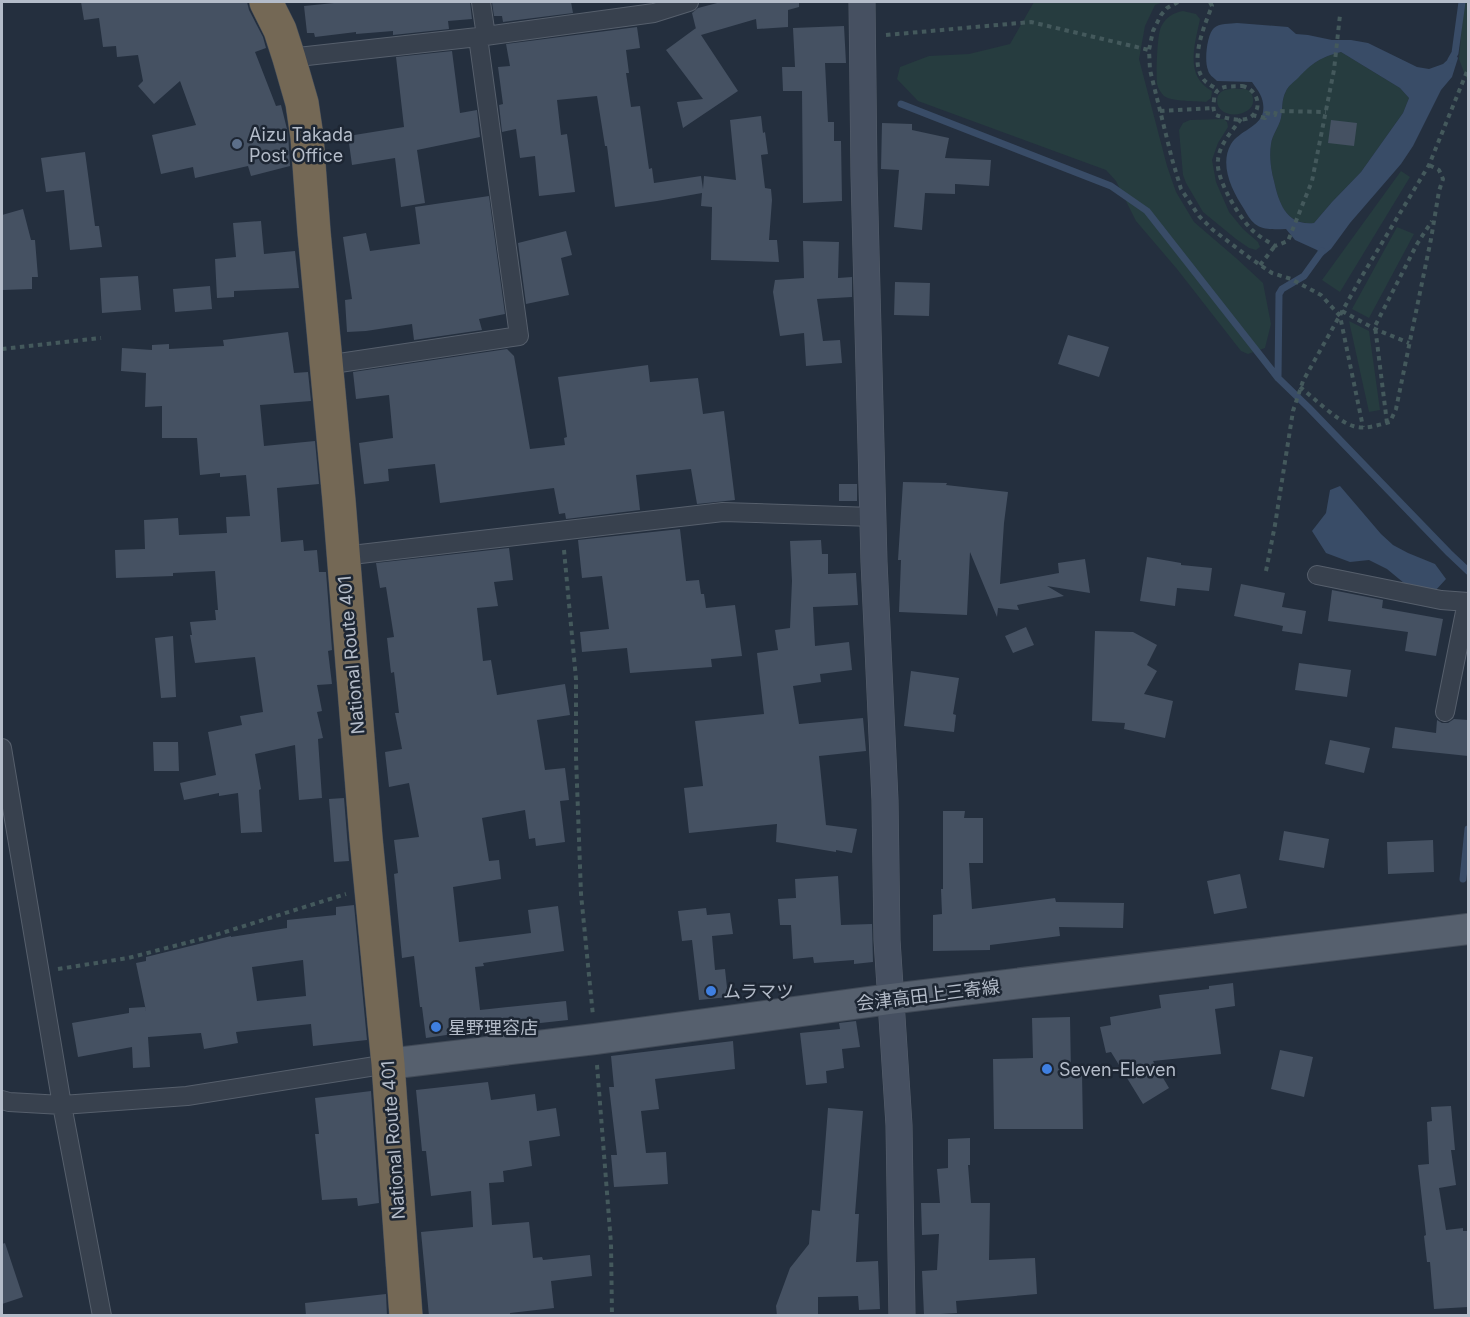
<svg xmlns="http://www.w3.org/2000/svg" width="1470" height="1317" font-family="Inter,'Noto Sans JP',sans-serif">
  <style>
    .green { fill: #263c3f }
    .water { fill: #394c67; fill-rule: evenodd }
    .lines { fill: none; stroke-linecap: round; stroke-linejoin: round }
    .stream { stroke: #394c67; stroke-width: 7 }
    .building { fill: #455162; fill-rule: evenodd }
    .street-casing { stroke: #565f6c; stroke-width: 20 }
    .secondary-casing { stroke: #565f6c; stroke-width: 27 }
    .primary-casing { stroke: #414a57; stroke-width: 32 }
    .highway-casing { stroke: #434c59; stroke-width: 34 }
    .path { stroke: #44595c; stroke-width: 4; stroke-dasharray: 4.5 4.5; stroke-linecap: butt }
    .street { stroke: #38414e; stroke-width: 18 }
    .secondary { stroke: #465061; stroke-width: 26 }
    .primary { stroke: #56606e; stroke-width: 30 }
    .highway { stroke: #746855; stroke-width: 33 }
    .service-dot { fill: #5c6f8a; stroke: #1d2633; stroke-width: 2 }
    .shop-dot { fill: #3f7fe0; stroke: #1d2633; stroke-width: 2 }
    .labels { text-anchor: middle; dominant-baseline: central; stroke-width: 5; stroke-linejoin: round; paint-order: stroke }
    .poi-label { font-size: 18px; fill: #b4bcc9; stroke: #1d2633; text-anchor: start }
    .street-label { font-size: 18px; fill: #b4bcc9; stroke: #1d2633 }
  </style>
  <rect width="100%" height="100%" fill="#242f3e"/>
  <path class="green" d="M1034,2H1163L1155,5L1145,26L1139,59L1167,166L1176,192L1194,222L1236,258L1263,283L1271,324L1265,348L1248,354L1241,351L1177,269L1136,221L1116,181L1106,170L918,101L897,79L900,67L929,56L969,54L1010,44Z
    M1464,2H1468V83L1459,59Z
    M1183,11L1196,14L1200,19C1195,44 1184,76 1212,91L1211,98L1206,102C1195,101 1173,102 1164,96C1161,93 1158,88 1157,84C1156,74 1157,35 1161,27C1166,17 1173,13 1183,11Z
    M1341,52L1400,88L1409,98L1403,113L1361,172L1332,202L1314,223C1286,225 1279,204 1274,181C1271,170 1269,156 1271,144C1272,135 1279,127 1281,118C1283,108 1281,101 1286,91C1288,86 1294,82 1298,77C1312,63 1321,57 1341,52Z
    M1245,89L1250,91C1266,116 1217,124 1217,100C1218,86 1235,89 1245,89Z
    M1224,119L1227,122L1228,127L1218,143L1212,160L1216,182L1229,212L1243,229L1258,242L1260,247L1256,250L1249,248L1236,239L1203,212L1186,183L1183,175L1179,130L1183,123L1190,120Z
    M1401,171L1410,177L1340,292L1322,280Z
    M1397,227L1414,234L1369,318L1352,309Z
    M1349,321L1369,331L1380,410L1369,412Z"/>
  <path class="water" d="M1237,23L1288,27L1296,34L1308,35L1332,40H1351L1368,43L1417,67L1429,69L1443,64L1455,53L1458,58L1452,77L1441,90L1413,146L1401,164L1350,223L1331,249L1320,258H1315L1319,252L1317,250L1295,240L1286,229C1276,229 1264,231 1255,224C1250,220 1247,214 1244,209C1232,191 1219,165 1231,144C1239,131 1260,127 1263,112C1265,99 1259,92 1252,82L1217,81C1213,77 1209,75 1208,70C1204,61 1207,34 1214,28C1219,23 1230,24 1237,23ZM1341,52L1400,88L1409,98L1403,113L1361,172L1332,202L1314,223C1287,226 1279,204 1274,181C1271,170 1269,156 1271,144C1272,135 1279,127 1281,118C1283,108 1281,101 1286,91C1288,86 1294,82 1298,78C1312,63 1321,57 1341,52Z
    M1340,486L1381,534L1393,545L1408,553L1435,564L1446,579L1435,591L1410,588L1387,569L1369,560L1350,562L1326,553L1312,531L1326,513L1330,490Z"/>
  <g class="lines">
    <path class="stream" d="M1451,60L1455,53L1462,2
      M901,104L1111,186L1147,211L1278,378L1309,408L1449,553L1468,571
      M1278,378L1279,294L1282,289L1304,276L1322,251
      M1463,879L1468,829"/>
  </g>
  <path class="building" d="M81,2H247L249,10L263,37L266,48L255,52L276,106L281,105L288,133L290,166L251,176L248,166L195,178L193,167L161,174L152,135L196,125L180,81L154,104L138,86L143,81L138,55L117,57L116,46L103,47L99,18L84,20Z
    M344,2H470L472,19L448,21L449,29L393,35V31L356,34V32L315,37L314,33H307L304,6Z
    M492,2H571L573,13L503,22L502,16H494Z
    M721,2H799V7L788,10V27L757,29L756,19L701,35L738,91L683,128L677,102L703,99L666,50L696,28V29L692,13L698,8Z
    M844,26L846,63H825L828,122H834V141H841L842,201L803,203L802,91H783L782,67H795L793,28Z
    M637,27L640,48L626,50L629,73H626L631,107L640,106L649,169L652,168L654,183L701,176L703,189L704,176L736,180L730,120L761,116L763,133L765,132L768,154L761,155L765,188L771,189L772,200L769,240H777L779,262L711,260L712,207L701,206L702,193L657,201L615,207L607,146H605L597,96L557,100L561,135L567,134L575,192L539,196L535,156L520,158L516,129L502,132L499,105L503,104L498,67L510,66L506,44Z
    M452,51L460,113L477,110L480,137L417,150L425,203L401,207L395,158L352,165L348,136L404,127L396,57Z
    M1331,120L1357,123L1354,146L1328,143Z
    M882,123L912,124V130L949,138L945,158L991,160L989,186L955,184V194L925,193L922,230L894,227L899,170L881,169Z
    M85,152L95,226H99L102,247L70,250L64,190L46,192L41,158Z
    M489,196L505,314L479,319L482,330L414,340L412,324L366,331L347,332L345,300L352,299L343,237L366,233L370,251L420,244L415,207Z
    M23,209L31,240H35L38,277H32V289L3,290L2,260V215Z
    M261,221L264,254L295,251L299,288L234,291V297L217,298L215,259L236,257L233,223Z
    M566,231L572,255L561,258L569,295L526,304L518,243Z
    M803,241L839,242L838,278L852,277V297L817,299L823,341L840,340L842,363L806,366L804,333L780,336L773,292L775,280L804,278Z
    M138,276L141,310L102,313L100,278Z
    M895,282L930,283L929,316L894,315Z
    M210,286L212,309L175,312L173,289Z
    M288,332L294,373L308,372L311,401L260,405L264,446L315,441L319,484L277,488L281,542L303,540L304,551L317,550L319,572H326L332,650L328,651L332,684L317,685L322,711L317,712L323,738L318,739L322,798L299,800L295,745L255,754L261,789L259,790L262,832L241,833L238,793L219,796V793L184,800L180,783L216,775L208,732L242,725L240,716L263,712L255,657L195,663L190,635H192L190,622L216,620L215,610H218L215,571L173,573V576L116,578L115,550L145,549L144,520L178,518L179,535L227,533L226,517L250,516L246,475L220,477V473L200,475L197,438H162V406L145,407L146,373L121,371L122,348L152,350V345L169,344V349L224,346L223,340Z
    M1068,335L1109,347L1099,377L1058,364Z
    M507,349L514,356L530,449L565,445L564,438L567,437L558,377L648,365L650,382L698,378L703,414L724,411L735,500L697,504L691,469L636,475L640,510L566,519L565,513L559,514L554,488L440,503L435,464L388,469L389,481L364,484L359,443L393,438L389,395L356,399L353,372Z
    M903,482L947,483L946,485L1008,492L1004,523L1000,584L1059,573L1058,563L1085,559L1090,593L1047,586L1064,596L1017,605L1019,610L998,608L997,617L970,552L967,615L899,612L901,560H898Z
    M839,484H857V501H839Z
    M680,529L686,581L699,580L701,594H704L706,608L735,605L742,656L711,659L712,667L630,673L627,648L582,652L580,632L609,629L602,576L582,578L578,540Z
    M821,540L822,554H828V574L856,573L858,605L813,607L815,646L849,642L852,670L820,674L821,682L793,686L799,724L863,718L866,751L819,756L826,825L857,829L852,853L836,850V852L776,842L777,824L689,833L684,788L703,786L695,721L764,714L757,653L778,650L775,630L790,628L792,581L790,541Z
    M509,548L513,580L494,582L498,606L477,608L483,661L491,660L497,695L565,684L570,715L537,720L545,770L565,768L569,800L560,801L565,842L536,846L535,838L529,839L525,810L482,818L489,861L499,860L501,879L453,887L459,942L531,933L528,910L558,906L564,951L483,963L484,966L475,967L480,1010L566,1001L568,1020L494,1028L426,1038L422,1007H420L414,956L402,958L394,874L398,873L394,840L419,837L409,783L389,787L385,752L402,749L395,713H399L394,672L391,673L387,638L394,637L386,587L380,588L376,563Z
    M1147,557L1181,563V565L1212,568L1209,591L1177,588L1175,606L1140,601Z
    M1241,584L1285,593L1282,607L1306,611L1302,634L1282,631L1283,626L1234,616Z
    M1332,590L1383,600L1382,608L1443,619L1436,656L1405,651L1408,632L1328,621Z
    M1026,627L1034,645L1013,653L1005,636Z
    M1095,631L1133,632L1157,645L1147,665L1157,671L1144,694L1173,701L1165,738L1124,729L1125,723L1092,721Z
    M173,636L176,697L161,698L155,638Z
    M1299,663L1351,670L1347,697L1295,690Z
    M911,671L959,678L953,714L956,715L954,732L904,726Z
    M1454,719L1468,720V756L1392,748L1395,727L1436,733L1437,720L1442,723H1448Z
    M1330,740L1370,748L1364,773L1325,764Z
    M153,742H178L179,771H154Z
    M344,798L349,861L334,862L329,799Z
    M943,811H965L964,818H983V863H969L972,909L1055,898L1056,902L1124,903L1123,928L1059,927L1060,936L990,945V950L933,951V915L942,914L941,889H943Z
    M1284,831L1329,839L1324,868L1279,860Z
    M1433,840L1434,872L1388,874L1387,842Z
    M1240,874L1247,908L1214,914L1207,881Z
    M838,876L841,925L872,924L873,962L854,964V960L814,963L813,957L793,959L791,925H780L778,899L796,898L795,879Z
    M354,905L367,1040L313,1046L311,1024L236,1032L238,1043L204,1049L201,1033L148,1037L150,1067L133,1068L132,1047L78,1057L72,1023L129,1013V1008L145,1007L146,1011L136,963L146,961V957L231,936V937L287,928V920L336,915V907ZM303,960L306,996L257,1001L252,967Z
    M706,908L707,915L730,913L733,934L712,936L715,970L725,969L728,997L699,1000L692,940L682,941L678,911Z
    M1233,983L1235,1006L1215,1009L1221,1054L1153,1061L1169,1088L1143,1104L1111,1052L1106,1053L1100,1027L1111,1025L1110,1017L1161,1008L1159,995L1209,989V986Z
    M1070,1017L1071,1074L1082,1073L1083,1129H994L993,1059L1033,1058L1032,1018Z
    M856,1021L860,1047L842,1049L844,1068L826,1071L827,1083L806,1085L800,1033L840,1029L839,1023Z
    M733,1041L735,1069L655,1079L659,1109L641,1111L646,1153L666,1152L668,1184L614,1187L611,1155H617L609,1087H614L611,1056Z
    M1280,1050L1313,1057L1304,1097L1271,1089Z
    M488,1082L491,1100L535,1094L537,1111L556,1108L560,1136L529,1141L532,1166L503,1171L504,1182L489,1183L492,1225L529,1222L533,1258L542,1257L543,1260L590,1255L592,1276L551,1281L554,1308L510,1313V1316H429L421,1232L473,1227L471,1191L431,1196L426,1151H422L416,1090Z
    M371,1091L379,1203L358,1206L357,1198L322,1200L315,1134H319L315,1098Z
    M1451,1106L1455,1150H1451L1456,1185L1439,1188L1446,1230L1463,1228V1231H1468V1307L1434,1309L1430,1262H1427L1424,1236L1426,1235L1418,1165L1429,1164L1427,1122L1432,1121L1431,1107Z
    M828,1108L863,1111L855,1214H859L856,1262L878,1261L880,1309L859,1310L858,1296L818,1297V1316H777L776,1306L790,1268L809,1244L812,1210L820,1211Z
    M970,1138V1165H968L971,1203H990L989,1260L1035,1258L1037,1294L956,1301L957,1313L924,1315L922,1271L937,1270L939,1234L922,1235L921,1203H940L937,1169L948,1168V1139Z
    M5,1243L23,1297L2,1304V1244Z
    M386,1294L387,1316H306L305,1303Z"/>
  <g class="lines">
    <g class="street-casing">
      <path id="street" d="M481,2L486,36
        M289,58L478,37L654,13L689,2
        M326,365L519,336L478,37
        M343,556L723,512L873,517
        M1317,575L1441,600L1468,602
        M1445,712L1467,602
        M2,748L62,1105L102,1316
        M2,1100L9,1102L62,1105L187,1096L388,1064"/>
    </g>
    <g class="secondary-casing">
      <path id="secondary" d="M862,2L864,174L874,562L885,800L887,940L899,1125L902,1316"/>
    </g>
    <g class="primary-casing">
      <path id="primary" d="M388,1064L595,1039L890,999L1468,929"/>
    </g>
    <g class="highway-casing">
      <path id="highway" d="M266,2L280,30L289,58L302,103L307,137L314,232L339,501L366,838L388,1064L406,1316"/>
    </g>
    <path class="path" d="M1178,2L1167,8L1161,15L1153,31L1149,50L1150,70L1172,159L1181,189L1199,216L1213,230L1250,258L1272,273L1291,279L1321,295L1340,316L1363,427
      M1210,2L1212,6C1205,24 1190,59 1202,77C1205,83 1212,86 1217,89
      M886,35L1031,22L1149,50
      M1242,86C1258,89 1264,110 1249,118C1241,122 1224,118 1216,115C1213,110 1213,106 1214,100C1215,84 1229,87 1242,86Z
      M1160,111L1214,108
      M1252,115L1265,118L1266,113L1275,115L1276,111L1326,112
      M1241,119C1232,131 1219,145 1218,160C1215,178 1239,217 1252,230C1258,236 1267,241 1275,246L1288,241L1312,181L1334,70L1340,15
      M1260,265L1275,246
      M1342,311L1375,329L1409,343
      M2,349L101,338
      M1300,387C1314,398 1337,421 1353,426C1365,430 1378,425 1390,422L1396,409L1431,239L1439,191L1443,179L1439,170L1429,165
      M1387,423L1375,326L1417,244L1432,221
      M564,550L576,679V757L581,894L593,1016
      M1266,571L1275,525L1293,411L1303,381L1362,276L1429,165L1468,69
      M58,969L128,958L209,937L346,894
      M597,1065L611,1244L612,1316"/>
    <use href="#street" class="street"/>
    <use href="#secondary" class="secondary"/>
    <use href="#primary" class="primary"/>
    <use href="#highway" class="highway"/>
  </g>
  <circle class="service-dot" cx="237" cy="144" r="6"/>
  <g class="shop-dot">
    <circle cx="711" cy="991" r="6"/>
    <circle cx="436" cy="1027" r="6"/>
    <circle cx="1047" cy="1069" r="6"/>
  </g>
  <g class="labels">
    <g class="poi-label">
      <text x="249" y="134">Aizu Takada<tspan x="249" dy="21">Post Office</tspan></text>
      <text x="723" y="991">ムラマツ</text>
      <text x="448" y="1027">星野理容店</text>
      <text x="1059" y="1069">Seven-Eleven</text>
    </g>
    <g class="street-label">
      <text transform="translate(351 655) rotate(-95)">National Route 401</text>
      <text transform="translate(928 995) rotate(-7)">会津高田上三寄線</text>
      <text transform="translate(393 1140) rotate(-94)">National Route 401</text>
    </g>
  </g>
  <rect width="1470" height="1317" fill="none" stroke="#b4bcc9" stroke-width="6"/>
</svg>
